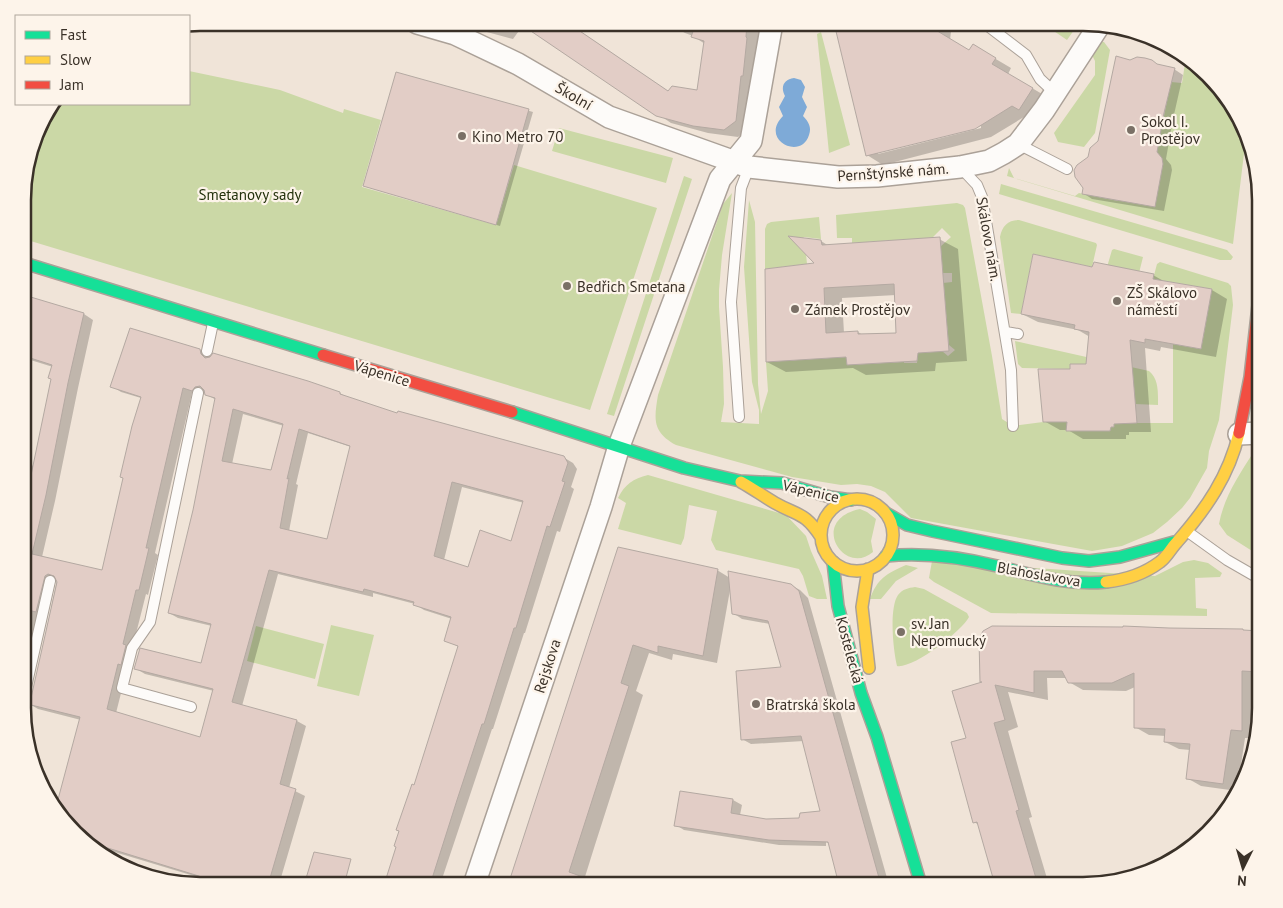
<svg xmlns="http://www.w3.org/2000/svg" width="1283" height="908" font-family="'PT Sans',sans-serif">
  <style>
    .green { fill: #cbd8a6 }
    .water { fill: #7eaad7 }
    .shadow { fill: #0003; fill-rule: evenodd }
    .building { fill: #e2cdc6; stroke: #b4a9a2; fill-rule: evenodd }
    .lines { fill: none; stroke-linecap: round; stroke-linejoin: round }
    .lane-casing { stroke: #aba198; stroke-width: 12 }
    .street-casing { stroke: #aba198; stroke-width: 24 }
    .fast-casing { stroke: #aba198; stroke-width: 14 }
    .slow-casing { stroke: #aba198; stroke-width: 14 }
    .jam-casing { stroke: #aba198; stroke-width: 14 }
    .lane { stroke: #fdfbf9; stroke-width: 10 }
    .street { stroke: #fdfbf9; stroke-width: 21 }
    .fast { stroke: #16e098; stroke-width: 11 }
    .slow { stroke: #ffcf43; stroke-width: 11 }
    .jam { stroke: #f24e42; stroke-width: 11 }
    .poi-dot { fill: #7a7066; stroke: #fdf4ea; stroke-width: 2 }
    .labels { text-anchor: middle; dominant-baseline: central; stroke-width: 4.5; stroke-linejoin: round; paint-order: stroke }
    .street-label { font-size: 15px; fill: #3a3128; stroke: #fdf4ea }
    .poi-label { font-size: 15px; fill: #3a3128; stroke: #fdf4ea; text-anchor: start }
    .park-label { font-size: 15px; fill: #23310c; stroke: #fdf4ea }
    .rim { fill: none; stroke: #3a3128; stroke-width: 2.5 }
  </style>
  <rect width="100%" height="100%" fill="#f0e4d8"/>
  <path class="green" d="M1042,23H1079L1067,40Z
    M821,32L850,145L829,153L817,34Z
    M1099,41L1104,42L1110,50L1095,133L1084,147L1058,142L1054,133L1095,75V61L1091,53Z
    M1186,57L1191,59L1242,121L1246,137L1233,244L1007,176L1009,168L1014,178L1075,196L1079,193L1118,201H1125L1163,164L1162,158L1157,154V150L1171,82L1182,83Z
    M189,71L280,90L343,113L344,109L381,120L362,187L496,225L514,165L657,208L590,410L24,239V177L41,121L55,104H189Z
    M559,128L673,158L666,183L552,151Z
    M684,176L692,179L614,416L607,414Z
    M1001,184L1227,250L1233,257L1231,260H1220L999,194Z
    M732,193L722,255L719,290V307L723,367L724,404L721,422L759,424V410L752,382L744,267L749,200L755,222L758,384L761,414L768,391L766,362L846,357L847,365L904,362V363H917L918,353L942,351L948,356L955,350L949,345L943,283L952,282V273H943L940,247L951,237L942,228L932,238L852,243V238H837L836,215L957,203L963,205L965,208L992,356L1002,419L1013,426L1043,422H1067V431H1110L1111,427H1114V423H1173V344L1201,349L1212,289L1153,279L1157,264L1160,262L1228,283L1231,286L1233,305L1219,420L1209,451L1207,468L1190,498L1182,508L1167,522L1153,533L1122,546L1092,551L911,518L885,492L871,486L857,484L841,485L792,477L676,445C652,432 654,419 658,395L723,204Z
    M819,217L821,239L804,237L797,245L806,254L807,264L765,269V229L767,224L771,222Z
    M1019,220L1096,243L1097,245L1092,267L1033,254L1021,314L1011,313L1000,237C1002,226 1008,220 1019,220Z
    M1114,249L1143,257L1139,273L1107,267L1112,250Z
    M1015,341L1149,371C1159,379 1158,393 1158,405L1135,404L1100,364H1071L1070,369L1022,368L1018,364Z
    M1260,451V556L1227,535L1219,524C1224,497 1239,475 1253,453Z
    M648,475L786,515L806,536L811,551L822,576L827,599H817L809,596L803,576L799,569L716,550L711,540L717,511L689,505L684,538L681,545L618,529L626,503L618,498C625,484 633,479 648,475Z
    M860,509L867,512L876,519L871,541L873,552C844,577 808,520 860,509Z
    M1194,560L1208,563L1222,573L1220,577L1195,578L1196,608L1207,609V616L991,613L934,582L929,578L932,561L1155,576L1183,562Z
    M906,565L918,568L896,581L881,599H870C877,579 887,573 906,565Z
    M915,587L924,589L967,613L969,617C962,631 913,669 897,666C893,650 889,608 898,595C903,589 908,588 915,587Z
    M331,625L374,635L359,696L317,686Z
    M256,626L324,644L315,679L247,661Z"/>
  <path class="water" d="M794,78L801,80L805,87L802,97L807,107L803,116C808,121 812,127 809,135C801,161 759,140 783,116L779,107L785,96C780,87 784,79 794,78Z"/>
  <path class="shadow" d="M462,23H568L669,92L698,91L705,44L693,36L685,33L672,26L673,23H762L749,129L738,137L708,133L671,123L524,24L513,39L472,28Z
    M835,23H952L950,40L969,51L989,55L1011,68L1008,74L1049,98L1029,114L991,137L883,165L867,155ZM981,126V128L878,154V152Z
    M1161,67L1174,69L1183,75L1173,119L1166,159L1171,165L1172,170L1164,211L1092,199L1083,193L1089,158L1099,142Z
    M397,73L533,112L500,226L364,186Z
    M939,239L958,249L967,361L936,363L935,371L866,375L853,368L786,372L767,362L817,264L821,241L829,246ZM896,295L898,334L863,335L858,332L844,333L842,298Z
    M1093,269L1153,275L1167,283L1212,290L1227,299L1216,357L1161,347L1160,351L1145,348L1151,432H1129V435H1126V439H1083L1068,430H1060L1044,421L1071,370L1087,365L1090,337L1078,330L1038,322L1022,314Z
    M24,296L84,314L93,320L78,388L55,501L42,557L103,571L141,398L121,392L112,386L200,350L210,356V359L340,393L349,399L398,415L563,457L573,463L577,469L571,487L574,489L560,532L557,531L530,617L525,633H524L493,729H492L440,885H385L459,647L445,640L452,619L424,610L415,604L373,593V597L278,574L242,706L297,721L306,726L289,788L305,796L280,881L294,885H224L88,844L47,797L59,801L81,720L38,709L28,703L32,698L57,580L53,584L38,649L24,645V464L34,466L52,379L53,367L24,358ZM206,391V394L216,400L195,510L169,613L178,618L212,626L202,665L135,668L145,674L214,691L201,738L116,713L146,594L148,595L158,555L155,553L192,393L202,395ZM243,414L284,426L272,471L232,464ZM308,433L351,447L328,541L289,531L298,485L296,484ZM462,487L524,503L511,542L469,568L444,560Z
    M618,549L717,570L730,578L791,585L800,590L808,598L889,885H840L830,844L826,842V846L779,845L684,830L676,825L733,800L742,805L740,815L766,820L800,819L822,812L804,741L751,744L742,739L783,669L770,624L742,619L733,613L730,590L717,663L673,654L672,660L649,653L636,691L643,695L594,848L584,880L586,882L585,885H509Z
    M1124,627L1260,632V679H1256L1255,738H1245L1237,791L1201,786L1187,778L1190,750L1179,749L1165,742L1166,736L1149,735L1135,727V687L1126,691L1083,690L1069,682L1067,678H1047L1048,700L1008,692L1018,727L1008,731L1032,817L1029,818L1049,885H997L979,825L974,822L968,739L985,683Z
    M743,877L816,884L819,885H743Z"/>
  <path class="building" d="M519,23H568L668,91L672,86L697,90L704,41L691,37L696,23H747L746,37L747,38L743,76H741L736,121L724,130L693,126L656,116Z
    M834,23H924L969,50L973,44L996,58L992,64L1033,88L1019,110L1012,106L975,129L866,156Z
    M1116,56L1130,60L1137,57L1145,58L1152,60L1157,64L1175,68L1164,113L1157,152L1162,158L1163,164L1155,207L1082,194L1083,188L1075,177L1074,170L1077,165L1088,157L1090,148L1098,141Z
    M396,72L529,109L496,225L363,186Z
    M788,236L821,240L822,245L940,237L949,351L918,353L917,361L847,365L846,357L766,362L765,269L814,263ZM894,284L896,333L858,334V331L826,333L824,288Z
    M1033,254L1092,267L1094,262L1154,274L1153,279L1212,289L1201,349L1145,339V343L1130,340L1137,423L1114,424V427H1111L1110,431H1066L1067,422H1043L1038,369H1070V364H1086L1089,332L1074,329L1075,325L1021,314Z
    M24,295L84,313L68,383L46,495L32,554L102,570L123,478L120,477L132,426L141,397L110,387L130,328L200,349L201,354L205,358L210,357L213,353L308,381L340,392V394L397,413L398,411L564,456L568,463L562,481L565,482L550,527L547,526L521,611L516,628H514L484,724H482L457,800L430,885H384L396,847L394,846L399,831L396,830L412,784L414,785L458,646L444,641L451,617L413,605L414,602L364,589L363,592L269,570L232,702L297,720L280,784L296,789L268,885H228L85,841L56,807L80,717L27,704L31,698L57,582L54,576L48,574L45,576L36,612L24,609V509L51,379L48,378L52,365L24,356ZM200,386L204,390L205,395L215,398L193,510L168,613L211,624L201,663L140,648L134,669L213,689L200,737L107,709L118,664L121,665L126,645L123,644L136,590H139L149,548H146L183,388L192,391L195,387ZM233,409L283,424L271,470L222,461ZM299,429L350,446L327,539L280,528L289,478L287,479ZM452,482L523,501L511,541L480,530L468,567L434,556Z
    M618,547L718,569L703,656L658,646V653L633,645L621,683L629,686L569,872L600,883V885H508Z
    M728,571L791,584L799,591L881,885H839L828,842L769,840L674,826L680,791L733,799L731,813L766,819L799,818L800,813L820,811L801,736L741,740L736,671L781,667L768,621L732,614Z
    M992,626L1123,627V626L1169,628L1243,629V630L1260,631V672L1242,671V731L1231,730L1223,784L1186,779L1190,744L1164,742L1165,729L1134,728V673L1112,683H1068L1062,671H1034V693L995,685L1005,720L994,723L1019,810L1016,811L1038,885H995L977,822L973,823L951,742L966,738L952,691L982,682H980L979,639L983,631Z
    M314,852L351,859L344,885H304Z"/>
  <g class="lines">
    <g class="lane-casing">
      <path id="lane" d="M984,23L1026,55L1040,79L1055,93
        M1018,144L1067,169
        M961,168L977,185L982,197L1011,370L1013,426
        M1006,332L1018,334
        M207,351L213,323
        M739,417L731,302L741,188L749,167
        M1188,532L1227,560L1260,579
        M24,696L50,581
        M191,707L122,688L132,648L150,622L198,393"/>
    </g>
    <g class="street-casing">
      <path id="street" d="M417,23L455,34L518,64L609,117L749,167L838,177L877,176L960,167L989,161L1004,153L1018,144L1044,110L1100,24
        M1239,434L1260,433
        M474,885L601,507L619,446L720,179L751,141L772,23"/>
    </g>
    <g class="fast-casing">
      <path id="fast" d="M24,263L323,355
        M512,412L684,468L740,481L782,483L830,497L851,500
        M886,513L907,525L932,531L1062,558L1089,561L1120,557L1174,542
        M886,556C924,552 960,557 997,566C1033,575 1068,586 1106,582
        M833,562L838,606L861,693L877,737L921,885"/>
    </g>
    <g class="slow-casing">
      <path id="slow" d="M741,482C752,488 763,496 775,503C798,516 805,512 821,537
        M821 535a36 36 0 1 1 72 0a36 36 0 1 1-72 0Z
        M868,569L862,607L869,668
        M1106,582C1125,580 1144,574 1160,562C1167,557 1171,548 1177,542C1206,509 1229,476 1239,433"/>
    </g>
    <g class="jam-casing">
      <path id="jam" d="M323,355L512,412
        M1239,433L1250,377L1260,288"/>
    </g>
    <use href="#lane" class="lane"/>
    <use href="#street" class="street"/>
    <use href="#fast" class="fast"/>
    <use href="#slow" class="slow"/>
    <use href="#jam" class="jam"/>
  </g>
  <g class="poi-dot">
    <circle cx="1131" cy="130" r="5"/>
    <circle cx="462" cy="136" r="5"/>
    <circle cx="567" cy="286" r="5"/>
    <circle cx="1117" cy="301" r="5"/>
    <circle cx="795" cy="309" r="5"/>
    <circle cx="901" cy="632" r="5"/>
    <circle cx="756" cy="704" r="5"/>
  </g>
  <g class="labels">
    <g class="street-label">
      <text transform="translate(574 96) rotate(30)">Školní</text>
      <text transform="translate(893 172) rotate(-4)">Pernštýnské nám.</text>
      <text transform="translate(989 239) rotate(80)">Skálovo nám.</text>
      <text transform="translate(382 373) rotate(17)">Vápenice</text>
      <text transform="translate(811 491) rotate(13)">Vápenice</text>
      <text transform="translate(1039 574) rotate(10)">Blahoslavova</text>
      <text transform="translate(850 650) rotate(75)">Kostelecká</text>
      <text transform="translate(547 666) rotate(-72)">Rejskova</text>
    </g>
    <g class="poi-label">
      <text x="1141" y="121">Sokol I.<tspan x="1141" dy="17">Prostějov</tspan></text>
      <text x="472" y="136">Kino Metro 70</text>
      <text x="577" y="286">Bedřich Smetana</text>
      <text x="1127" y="292">ZŠ Skálovo<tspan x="1127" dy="17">náměstí</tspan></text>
      <text x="805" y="309">Zámek Prostějov</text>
      <text x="911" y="623">sv. Jan<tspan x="911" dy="17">Nepomucký</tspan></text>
      <text x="766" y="704">Bratrská škola</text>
    </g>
    <g class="park-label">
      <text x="250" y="194">Smetanovy sady</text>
    </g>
  </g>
  <path d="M0 0H1283V908H0ZM200 31H1083A169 169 0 0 1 1252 200V708A169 169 0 0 1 1083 877H200A169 169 0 0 1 31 708V200A169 169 0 0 1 200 31Z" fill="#fdf4ea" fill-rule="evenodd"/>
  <path class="rim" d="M200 31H1083A169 169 0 0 1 1252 200V708A169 169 0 0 1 1083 877H200A169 169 0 0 1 31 708V200A169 169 0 0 1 200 31Z"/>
  <rect x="15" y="15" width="175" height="90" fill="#fdf4ea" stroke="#afa69c"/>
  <rect x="25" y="31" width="25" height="8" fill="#16e098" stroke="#afa69c"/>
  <text x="60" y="40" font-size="15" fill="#3a3128">Fast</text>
  <rect x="25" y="56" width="25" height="8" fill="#ffcf43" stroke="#afa69c"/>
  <text x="60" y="65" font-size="15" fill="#3a3128">Slow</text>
  <rect x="25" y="81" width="25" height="8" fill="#f24e42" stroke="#afa69c"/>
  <text x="60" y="90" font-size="15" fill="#3a3128">Jam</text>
  <g transform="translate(1243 868) rotate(185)" stroke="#fdf4ea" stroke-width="4" paint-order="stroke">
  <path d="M0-4L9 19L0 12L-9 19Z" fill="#3a3128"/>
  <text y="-8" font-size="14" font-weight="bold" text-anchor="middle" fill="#3a3128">N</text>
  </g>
</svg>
